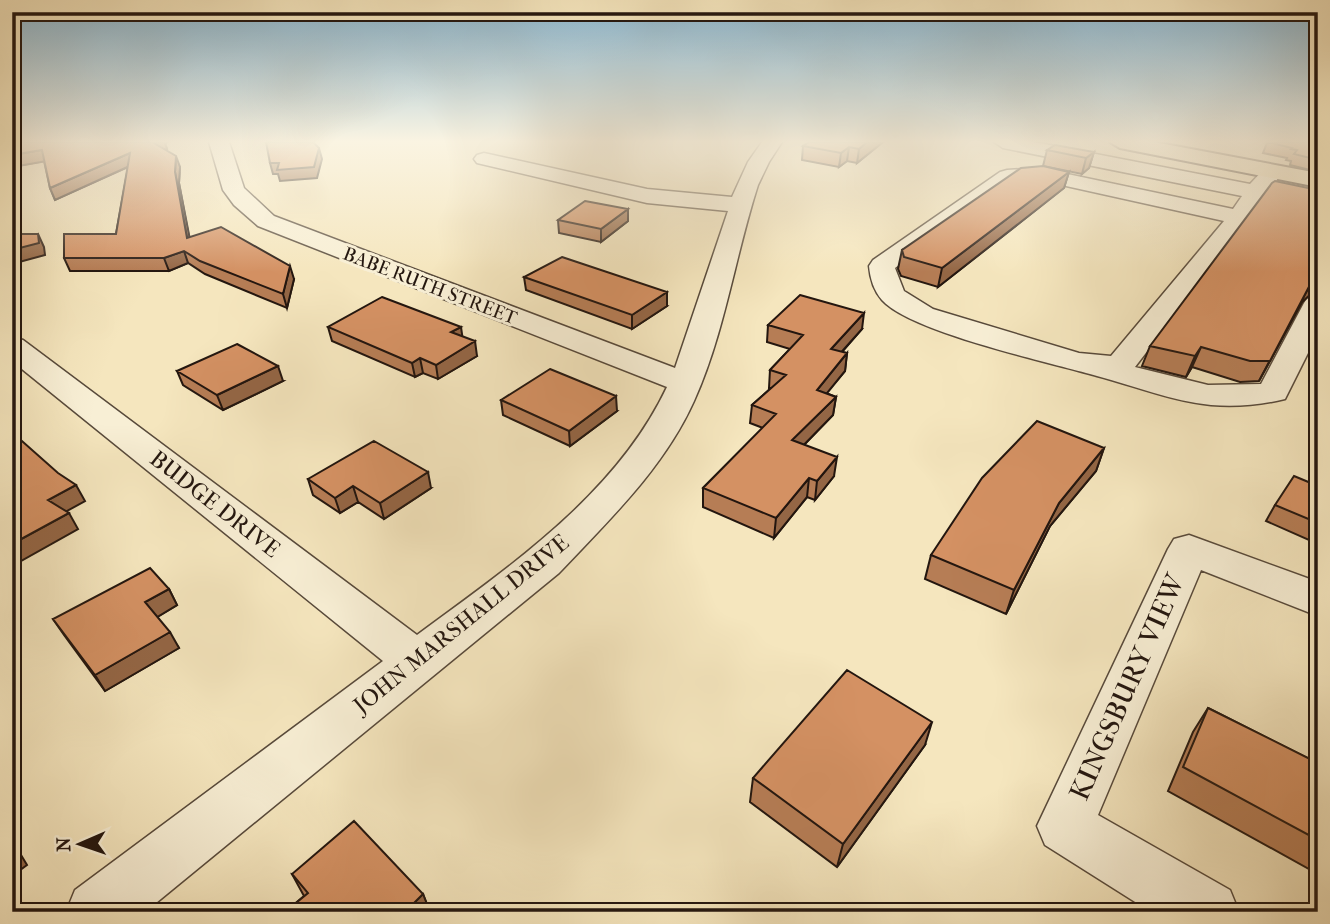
<svg xmlns="http://www.w3.org/2000/svg" width="1330" height="924" font-family="'IM FELL French Canon',serif">
  <style>
    .lines { fill: none; stroke-linecap: round; stroke-linejoin: round }
    .minor-casing { stroke: #584a3b; stroke-width: 3 }
    .major-casing { stroke: #23160f; stroke-width: 4 }
    .minor { fill: #f8efd5; fill-rule: evenodd }
    .major { fill: #f5e6be; fill-rule: evenodd }
    .wall { fill: #b67d55; stroke: #23160f; stroke-width: 2 }
    .shaded-wall { fill: #946645; stroke: #23160f; stroke-width: 2 }
    .building { fill: #d49163; stroke: #23160f; stroke-width: 2 }
    .labels { text-anchor: middle; dominant-baseline: central; stroke-width: 6; stroke-linejoin: round; paint-order: stroke }
    .far-street-label { font-size: 19px; fill: #23160f; stroke: #f8efd5 }
    .street-label { font-size: 23px; fill: #23160f; stroke: #f8efd5 }
    .near-street-label { font-size: 28px; fill: #23160f; stroke: #f8efd5 }
  </style>
  <rect width="100%" height="100%" fill="#f5e6be"/>
  <filter id="stains"><feTurbulence type="fractalNoise" baseFrequency=".00286" numOctaves="4"/><feColorMatrix values="0 0 0 0 .2 0 0 0 0 .09 0 0 0 0 .02 0 0 0 .5 -.17"/></filter>
  <radialGradient id="worn" r=".72"><stop offset=".6" stop-color="#630" stop-opacity="0"/><stop offset="1" stop-color="#630" stop-opacity=".3"/></radialGradient>
  <g class="lines">
    <g class="minor-casing">
      <path id="minor" d="M209,142H229L244,188L274,216L675,368L728,211L647,203L477,163L474,159L477,155L484,153L647,189L732,197L748,162L762,142H782L769,162L758,185C735,256 725,332 694,401C664,468 609,520 559,573L145,912H66L75,890L383,661L12,361V337L23,340L417,635C510,566 616,495 667,387L258,226L234,205L223,190Z
        M994,142H1034L1250,184L1266,167H1280L1283,171C1238,236 1185,302 1135,367L1208,385L1261,384L1304,303L1308,297L1318,295V333L1285,399C1260,405 1236,407 1211,405C1171,401 1135,386 1097,376C1052,363 910,332 882,300C874,291 870,278 869,266L873,260L1000,172L1007,170L1039,168L1233,209L1242,196L1003,148ZM1039,180L1224,221L1111,356L1079,353L933,309L904,291L895,268L1012,182Z
        M1189,535L1318,582V616L1201,570L1098,815L1230,890L1239,912H1151L1045,845L1037,826L1168,549L1174,539Z"/>
    </g>
    <g class="major-casing">
      <path id="major" d="M1110,142H1154L1318,173V187L1120,148Z"/>
    </g>
    <use href="#minor" class="minor"/>
    <use href="#major" class="major"/>
  </g>
  <path class="wall" d="M12,142L165,143L167,149L166,150L180,167L179,183L189,237L294,279L287,308L205,274L188,263L169,271H70L64,258L116,234L128,167L55,200L50,188L44,161L12,167Z
    M883,142L857,163L847,161L839,167L802,160L803,146Z
    M1318,142V172L1290,165L1291,161L1286,160L1287,158L1263,153L1267,143Z
    M1047,150L1094,152L1089,168L1082,174L1043,166Z
    M1069,172L1064,188L938,287L901,276L898,269L902,250Z
    M628,209V221L601,242L559,233L558,220Z
    M524,277L667,306L632,329L526,290Z
    M1311,294L1302,302L1259,381L1240,382L1192,367L1186,377L1142,366L1150,346Z
    M768,325L862,329L842,352L847,353L845,371L826,393L836,397L833,415L804,445L834,476L815,500L807,497L774,538L703,507V488L763,428L750,423L752,405L771,388H769L770,370L790,349L767,342Z
    M328,327L462,337L477,356L438,379L423,373L415,377L332,341Z
    M177,371L283,381L223,410L183,385Z
    M501,400L617,411L570,446L503,415Z
    M1104,448L1096,471L1050,526L1006,614L925,579L931,555Z
    M308,479L431,488L384,519L358,502L340,513L313,495Z
    M1318,486V544L1266,521L1275,505Z
    M169,589L177,605L157,617L179,648L105,691L64,635L53,619Z
    M1208,708L1318,763V874L1168,791L1193,732Z
    M925,745L837,867L750,802L753,778Z
    M292,874L423,894L430,912H285L304,896Z"/>
  <path class="shaded-wall" d="M155,142H168L165,143L167,149L158,153L154,143Z
    M867,142H883L857,163L859,149Z
    M849,147L847,161L839,167L841,153Z
    M319,148L322,159L317,178L280,181L278,174H273L270,163H279Z
    M42,150L47,161L12,167V155Z
    M1094,152L1089,168L1082,174L1086,158Z
    M130,153L134,164L55,200L50,188Z
    M176,156L180,167L179,183L192,250L187,238L175,172Z
    M1069,172L1064,188L938,287L942,268Z
    M628,209V221L601,242V229Z
    M38,234L44,247L45,255L12,264V250Z
    M184,251L188,263L169,271L164,258Z
    M290,266L294,279L287,308L283,294Z
    M1318,277V280L1311,294L1302,302L1259,381L1311,283Z
    M667,292V306L632,329V315Z
    M864,313L862,329L829,366L831,349Z
    M461,327L463,341L451,332Z
    M475,341L477,356L438,379L436,365Z
    M1201,347L1192,367L1186,377L1195,356Z
    M847,353L845,371L815,408L817,390Z
    M420,358L423,373L415,377L412,363Z
    M278,366L283,381L223,410L217,395Z
    M616,396L617,411L570,446L569,431Z
    M836,397L833,415L790,459L792,440Z
    M1104,448L1096,471L1050,526L1006,614L1014,590L1059,503Z
    M837,457L834,476L815,500L817,481Z
    M428,472L431,488L384,519L380,503Z
    M809,478L807,497L774,538L776,518Z
    M76,485L85,501L58,516L48,500Z
    M353,486L358,502L340,513L335,498Z
    M69,513L78,529L12,566V544Z
    M169,589L177,605L154,619L145,602Z
    M170,632L179,648L105,691L95,675Z
    M932,722L925,745L837,867L843,844Z
    M12,840L27,865L12,876Z
    M423,894L430,912H405Z"/>
  <path class="building" d="M12,142H155L154,143L176,156L175,172L187,238L221,227L290,266L283,294L200,261L184,251L164,258H64V234H116L130,153L50,188L42,150L12,155Z
    M266,142H313L319,148L314,167L277,170L279,163H270Z
    M809,142H867L859,149L849,147L841,153L803,146Z
    M1268,142H1318V160L1294,154L1297,150L1291,149L1292,148Z
    M1055,145L1094,152L1086,158L1047,150Z
    M1043,166L1069,172L942,268L904,257L902,250L1021,168Z
    M1275,181L1318,190V277L1311,283L1270,361H1250L1201,347L1195,356L1150,346L1272,183Z
    M585,201L628,209L601,229L558,220Z
    M12,234H38L39,243L12,250Z
    M562,257L667,292L632,315L524,277Z
    M800,295L864,313L831,349L847,353L817,390L836,397L792,440L837,457L817,481L809,478L776,518L703,488L776,414L752,405L786,375L770,370L803,335L768,325Z
    M382,297L461,327L451,332L475,341L436,365L420,358L412,363L328,327Z
    M237,344L278,366L217,395L177,371Z
    M550,369L616,396L569,431L501,400Z
    M1037,421L1104,448L1059,503L1014,590L931,555L982,478Z
    M14,434L58,473L76,485L48,500L69,513L12,544V435Z
    M374,441L428,472L380,503L353,486L335,498L308,479Z
    M1294,476L1318,486V523L1275,505Z
    M150,568L169,589L145,602L170,632L95,675L53,619Z
    M847,670L932,722L843,844L753,778Z
    M1208,708L1318,763V840L1183,767Z
    M354,821L423,894L405,912H285L308,893L292,874Z"/>
  <linearGradient id="sky" x2="0" y2="1"><stop stop-color="#89b8d4"/><stop offset="0.52" stop-color="#faf4e2"/><stop offset="1" stop-color="#faf4e2" stop-opacity="0"/></linearGradient>
  <rect width="1330" height="272" fill="url(#sky)"/>
  <g class="labels">
    <g class="far-street-label">
      <text transform="translate(430 286) rotate(21)">BABE RUTH STREET</text>
    </g>
    <g class="street-label">
      <text transform="translate(215 504) rotate(38)">BUDGE DRIVE</text>
      <text transform="translate(461 624) rotate(-39)">JOHN MARSHALL DRIVE</text>
    </g>
    <g class="near-street-label">
      <text transform="translate(1127 687) rotate(-66)">KINGSBURY VIEW</text>
    </g>
  </g>
  <rect width="1330" height="924" fill="none" stroke="#f5e6be" stroke-width="42"/>
  <rect x="14" y="14" width="1302" height="896" fill="none" stroke="#23160f" stroke-width="3.5"/>
  <rect x="21" y="21" width="1288" height="882" fill="none" stroke="#23160f" stroke-width="2"/>
  <g transform="translate(80 844) rotate(268)" stroke="#f8efd5" stroke-width="5" paint-order="stroke">
  <path d="M0-5L12 26L0 18L-12 26Z" fill="#23160f"/>
  <text y="-10" font-size="19" font-weight="bold" text-anchor="middle" fill="#23160f">N</text>
  </g>
  <rect width="100%" height="100%" filter="url(#stains)"/>
  <rect width="100%" height="100%" fill="url(#worn)"/>
</svg>
